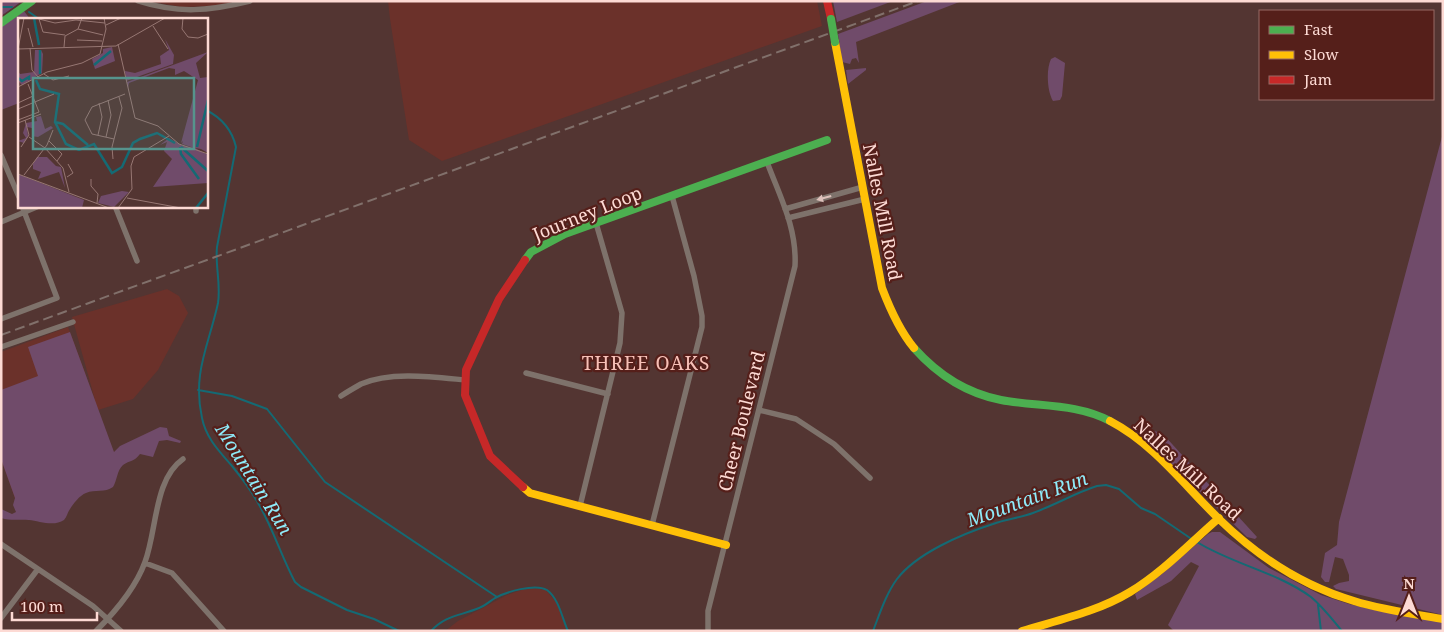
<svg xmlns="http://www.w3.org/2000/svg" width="1444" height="632" font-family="'Noto Serif',serif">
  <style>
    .built { fill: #6b312a }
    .green { fill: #704b6a }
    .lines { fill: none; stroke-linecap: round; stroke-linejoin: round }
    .stream { stroke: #146a74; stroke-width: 2 }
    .street { stroke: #7e726b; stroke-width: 5.5 }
    .fast { stroke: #4caf50; stroke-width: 8 }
    .slow { stroke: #ffc107; stroke-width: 8 }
    .jam { stroke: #c62828; stroke-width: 8 }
    .rail { stroke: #81706b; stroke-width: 2; stroke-dasharray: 10 5; stroke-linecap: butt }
    .fast-bridge { stroke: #4caf50; stroke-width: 8 }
    .oneway { fill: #ddc0ba }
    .labels { text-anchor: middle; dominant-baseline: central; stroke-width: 4.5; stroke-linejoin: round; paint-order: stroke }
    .street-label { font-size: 18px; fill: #fddad4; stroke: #551f1a }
    .neighbourhood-label { font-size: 19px; letter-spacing: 1px; fill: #f7c0b7; stroke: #551f1a }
    .water-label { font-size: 19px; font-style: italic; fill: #8eeaf8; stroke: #551f1a }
    .inset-river { fill: none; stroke: #146a74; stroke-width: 2.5 }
    .inset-road { fill: none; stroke: #977773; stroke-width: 1 }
    .view { fill: #56948d; fill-opacity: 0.15; stroke: #56948d; stroke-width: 2.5 }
    .inset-edge { fill: none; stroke: #fddad4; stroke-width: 2.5 }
  </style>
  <rect width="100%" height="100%" fill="#533532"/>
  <path class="built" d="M149,1H231V3L216,6L181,7Z
    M388,1H817L822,26L442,161L409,140L390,19Z
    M167,289L179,296L188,313L158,370L133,399L98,410L114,453L21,515L1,459V352L68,327L95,400L72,317Z
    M530,587L546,590L556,602L569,631H445L458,621L507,595Z"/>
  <path class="green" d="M1,1H22L1,16Z
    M833,1H893L837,22Z
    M927,1H962L856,42L859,63L856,58L852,59L850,64L842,62L838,34Z
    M24,11L30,19H19V103L1,110V27Z
    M1055,57L1065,63L1062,96L1060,100L1053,101C1047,91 1046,69 1051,59Z
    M866,68V70L848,84L846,70Z
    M1443,133V615L1336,589L1333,586L1339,583L1349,581V575L1343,559L1335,557L1329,582H1325L1321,577L1325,553L1337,545L1339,522Z
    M70,332L114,452L120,446L160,427L167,428L169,436L181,441L180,443L167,440L159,441L153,457L140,454C134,462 130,460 123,465C117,470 117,481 113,487C105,493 95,489 86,493C80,495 73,504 70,509C67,513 67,517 64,520C54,527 39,521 29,520C19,519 11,521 1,518V509L12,514L16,512L13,505L15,498L1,459V390L38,376L28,347Z
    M1154,431L1162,433L1257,537L1255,539L1247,537L1146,439L1147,434Z
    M1212,532H1220L1269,568L1321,595L1349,604L1379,611L1443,622V631H1174L1168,625L1199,566L1191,562L1171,581L1137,600L1135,594L1162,574L1208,534Z"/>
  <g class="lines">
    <path class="stream" d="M1,7H12
      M29,12L39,19
      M206,110C222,118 232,130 236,147L217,247C215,266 221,284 218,303C209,345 192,373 202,418C206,438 219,451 232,466C241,477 251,490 258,503C273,528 281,556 295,582L301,587L347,610L374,619L399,631
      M198,390L232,396L267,409L325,482L497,597
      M1197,542C1232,564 1277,572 1311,597C1323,607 1332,619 1342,631
      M1318,605L1321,631
      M431,631C446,615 460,616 479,608C485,606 490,601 495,598C506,592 535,583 547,590C559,599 562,618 568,631
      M873,631C880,613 886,594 897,579C917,553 962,534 993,524C1006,519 1020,518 1033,513C1055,505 1075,493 1097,486L1106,485L1119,489L1141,508L1155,514L1193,540"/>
    <path class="street" d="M138,1C179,14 209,11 250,1
      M1,155L19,197
      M115,206L137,261
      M196,206V211
      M785,209L863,187
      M788,218L865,199
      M1,222L39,206
      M1,319L57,298L22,206
      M1,347L73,322
      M526,373L608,394
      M341,396C347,392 354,388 361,384C391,371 434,377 465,380
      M759,410L796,419L834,444L870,478
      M580,506L620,343L622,313L596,223
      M652,525L702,327V316L694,276L672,196
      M1,544L93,606L121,631
      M145,563L172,573L224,631
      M1,618L38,569
      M96,631C115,612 136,587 145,562C157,530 154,479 183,459
      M708,631V611L795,266C797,228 780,197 767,162"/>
    <path class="fast" d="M1,23L32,1
      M525,260L531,252L565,234L827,140
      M914,348C938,375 965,393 1001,400C1038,407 1076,403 1110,421"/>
    <path class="slow" d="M835,42L882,288C890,309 899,330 914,348
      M1110,421C1154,444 1184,485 1219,519C1257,556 1303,586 1354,601C1383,610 1413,614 1443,619
      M523,487L530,493L726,545
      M1022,631C1058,620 1097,612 1130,592C1163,572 1190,543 1219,518"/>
    <path class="jam" d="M827,1L831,19
      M523,487L490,456L465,395L466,370L499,299L525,260"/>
    <path class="rail" d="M1,335L918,1"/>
    <path class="fast-bridge" d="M831,19L835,42"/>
  </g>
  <defs><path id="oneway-solid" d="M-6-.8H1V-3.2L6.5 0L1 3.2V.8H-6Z" transform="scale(1.25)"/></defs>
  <use class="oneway" href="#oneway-solid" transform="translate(824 198) rotate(165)"/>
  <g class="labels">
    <g class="street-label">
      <text transform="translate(883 212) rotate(79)">Nalles Mill Road</text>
      <text transform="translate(587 213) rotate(-22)">Journey Loop</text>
      <text transform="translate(741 421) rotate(-76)">Cheer Boulevard</text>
      <text transform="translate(1188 469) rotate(43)">Nalles Mill Road</text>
    </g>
    <g class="neighbourhood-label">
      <text x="646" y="363">THREE OAKS</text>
    </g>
    <g class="water-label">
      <text transform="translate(254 479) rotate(58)">Mountain Run</text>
      <text transform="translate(1027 499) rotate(-20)">Mountain Run</text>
    </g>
  </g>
  <g transform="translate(18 18)">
    <rect width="190" height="190" fill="#533532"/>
    <path d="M147,21L156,37L155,46L108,63L107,53L117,55L143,46L142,38L151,32ZM94,29L97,43L77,51L74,41L85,35V31ZM17,32H23L25,36L24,55L4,67L0,63V53L2,56L16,54ZM190,34L178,45L182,60L190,59V135L183,131L177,130L190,137V165L135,169L154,141L146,133L149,124L142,127L151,120L163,127L176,130L164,126L165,123L163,125L180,62L166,53L157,57V51L151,50L111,65L110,70L109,64ZM23,98L27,111L33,108L35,110L20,119L13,118H16L14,110L9,109L10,118L6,125L0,123L8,120L5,115L8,105L19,103L18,99ZM19,139H29L38,148L43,149L47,170L41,154L20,161L23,154L15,151V146ZM0,156L66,182L64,190H0ZM104,173L111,174L96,189L80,185L83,178Z" fill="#704b6a"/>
    <path class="inset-river" d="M16,0L21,27M76,47L93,33M22,56V32M0,60L4,63L11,59V62M18,62L22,71L41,76L37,104L48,126L61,132L76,126L94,155L104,149L115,125L122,121L139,115L157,125M37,104L45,106L70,127M162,129L163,136L181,161M163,129L190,153M179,129L190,82M178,190L190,175"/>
    <path class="inset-road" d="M165,0L164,11L170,19L180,20L190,16M21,1L37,5L58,2L87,5M21,1L25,14L47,17M88,7L103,0M135,8L150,31M10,10L15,29M60,11L85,17M59,22L84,23M100,26L117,100L140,108L161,126L190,136M46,29L47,18L60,11L64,0M12,30L14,52L20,59M0,31L6,0M0,31L98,28L147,0M26,56L35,62L51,58M0,69L29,54L64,45L82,36L88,11L86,0M0,85L15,78M0,91L36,76M0,102L21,94L10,66M0,105L23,96M80,117L84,99L81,85M11,119L27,130L45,150L51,174M88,119L93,97L90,82M96,121L74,116L67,102L74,89L107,76M31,123L44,136L39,143M3,129L11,117L7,102M95,141L94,129L104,90L101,79M0,156L91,190M6,157L29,127L35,112M49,159L55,155L50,146M73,161V168L80,176L79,185M109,180L163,190M100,190L114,171L113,148L116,139L151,118"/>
    <path class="view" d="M15,60H176V131H15Z"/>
    <rect width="190" height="190" class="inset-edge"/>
  </g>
  <rect width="1444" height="632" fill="none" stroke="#fddad4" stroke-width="5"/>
  <rect x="1259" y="10" width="175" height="90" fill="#551f1a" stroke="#986a64"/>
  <rect x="1269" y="26" width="25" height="8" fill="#4caf50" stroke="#986a64"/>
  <text x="1304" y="35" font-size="15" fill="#fddad4">Fast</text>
  <rect x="1269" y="51" width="25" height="8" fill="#ffc107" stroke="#986a64"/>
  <text x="1304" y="60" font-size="15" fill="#fddad4">Slow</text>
  <rect x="1269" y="76" width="25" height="8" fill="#c62828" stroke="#986a64"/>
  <text x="1304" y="85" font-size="15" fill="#fddad4">Jam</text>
  <g transform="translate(1409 597)" stroke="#551f1a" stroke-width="4" paint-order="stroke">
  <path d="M0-4L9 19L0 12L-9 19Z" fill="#fddad4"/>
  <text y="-8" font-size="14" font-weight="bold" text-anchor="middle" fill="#fddad4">N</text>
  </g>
  <path d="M12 612v8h85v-8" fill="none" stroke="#fddad4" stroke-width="2.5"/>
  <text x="20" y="612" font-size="15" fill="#fddad4" stroke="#551f1a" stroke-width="4" paint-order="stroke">100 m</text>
</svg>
